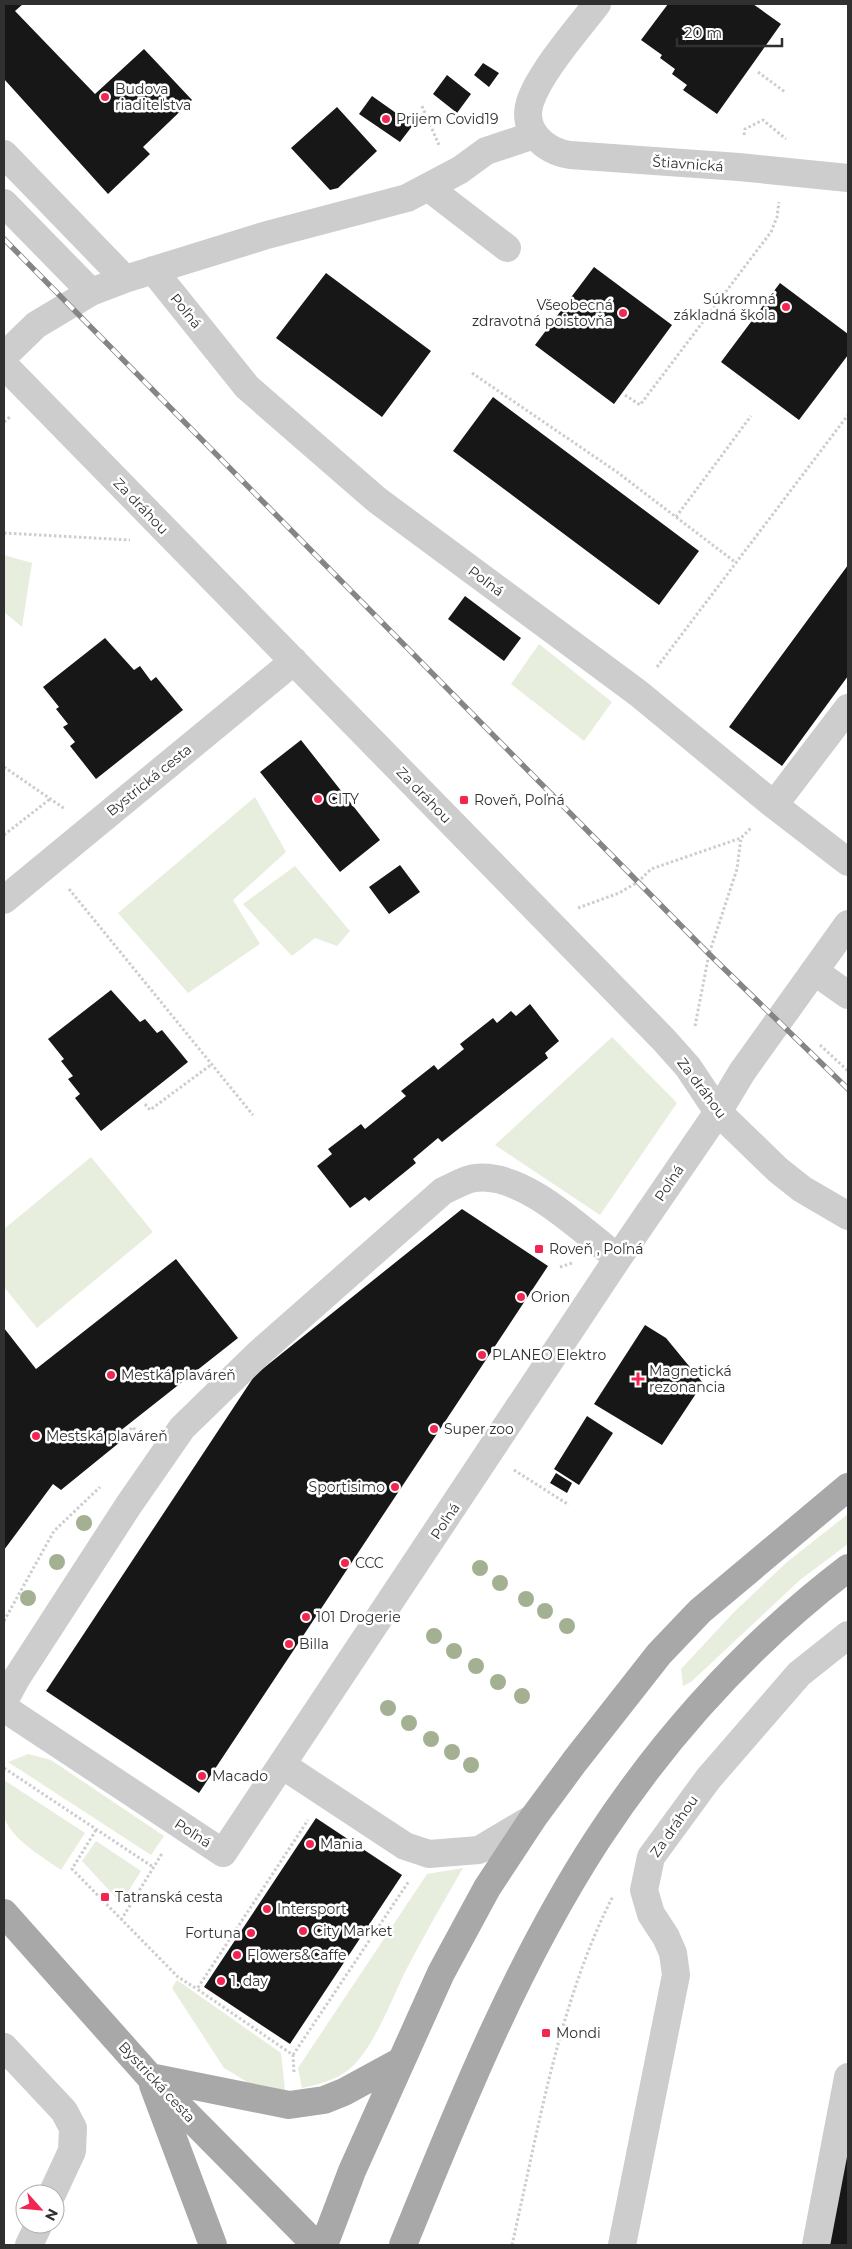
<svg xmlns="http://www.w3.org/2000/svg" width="852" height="2249" font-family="Montserrat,sans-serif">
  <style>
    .green { fill: #e8eedd }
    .building { fill: #171717 }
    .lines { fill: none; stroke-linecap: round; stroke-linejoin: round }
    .path { stroke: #cdcdcd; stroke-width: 3; stroke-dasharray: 2.5 2.5; stroke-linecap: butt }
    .minor { stroke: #cdcdcd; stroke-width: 28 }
    .major { stroke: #a8a8a8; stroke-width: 28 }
    .rail-casing { stroke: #858585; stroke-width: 5.5 }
    .rail { stroke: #fff; stroke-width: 4; stroke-dasharray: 11; stroke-linecap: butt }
    .tree { fill: #a4b092 }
    .poi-dot { fill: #f32652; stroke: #fff; stroke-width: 2 }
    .labels { text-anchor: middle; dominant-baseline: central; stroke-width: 5; stroke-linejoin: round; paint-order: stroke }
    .poi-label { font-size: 14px; fill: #303030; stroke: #fff; text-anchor: start }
    .street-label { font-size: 14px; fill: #303030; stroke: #fff }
  </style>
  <rect width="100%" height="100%" fill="#fff"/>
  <path class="green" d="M4,555L32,563L22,627L4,612Z
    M539,644L612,702L584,741L511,684Z
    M255,797L286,852L233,900L260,944L188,993L118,913Z
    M295,866L350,931L337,946L315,938L292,956L243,904Z
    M612,1037L677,1103L600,1215L495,1145Z
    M91,1157L153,1232L37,1328L4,1287V1229Z
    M848,1514V1544L800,1580L691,1682L683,1686L681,1669L734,1612L787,1562Z
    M28,1754L51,1760L164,1836L151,1855L8,1762Z
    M4,1780L85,1833L61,1870C43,1857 10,1839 4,1816C1,1806 4,1791 4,1780Z
    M96,1841L141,1871L121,1903L82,1861Z
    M463,1868C443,1903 423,1937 405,1972C390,2003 377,2040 354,2065C340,2079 320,2084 302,2088L298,2068L427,1874Z
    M177,1980L281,2053L285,2090L252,2085L224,2068L172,1988Z"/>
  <path class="building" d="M4,4H23L15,11L95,94L144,49L192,100L143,147L150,154L108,194L4,79Z
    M668,4H753L781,24L717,114L683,90L687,85L672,74L675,69L660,58L662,55L641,40Z
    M483,63L499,73L489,87L474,75Z
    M447,75L471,94L457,113L433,94Z
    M372,96L413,125L400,142L359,114Z
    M337,107L377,151L338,188L330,190L291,148Z
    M594,267L672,325L614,404L535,345Z
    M326,273L431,351L382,417L276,338Z
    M780,283L848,334V355L799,420L721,362Z
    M493,397L699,551L659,605L453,451Z
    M848,565V676L782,766L729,727Z
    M465,596L521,638L504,661L448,619Z
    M105,638L134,670L140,666L151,681L156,677L183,710L96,779L70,746L75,742L63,727L68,724L56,709L59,707L43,687Z
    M301,740L380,840L340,872L260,772Z
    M400,865L420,892L389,914L369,887Z
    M111,990L140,1022L145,1019L157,1033L162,1030L188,1062L101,1131L75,1098L80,1094L68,1079L73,1076L61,1061L64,1059L48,1039Z
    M530,1004L559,1041L545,1053L548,1058L442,1142L438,1138L413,1159L416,1163L369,1201L365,1197L350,1208L317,1166L332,1154L328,1149L361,1124L365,1129L406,1096L401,1091L434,1065L438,1070L464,1049L460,1044L493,1018L497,1023L511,1011L516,1016Z
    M462,1209L548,1266L199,1793L46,1691L255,1375Z
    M176,1259L238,1338L120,1431L125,1438L61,1490L53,1484L4,1550V1328L36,1369Z
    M645,1325L666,1338L703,1383L662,1445L594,1404Z
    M587,1416L613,1433L579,1485L554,1469Z
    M556,1473L572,1483L567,1493L550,1483Z
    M316,1818L402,1875L290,2044L204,1987Z
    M848,2125V2245H829Z"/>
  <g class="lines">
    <path class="path" d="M758,72L785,92
      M422,106L439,145
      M744,135L745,129L763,120L786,139
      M472,373L617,472L735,562
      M625,395L640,405L771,232L777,217L779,202
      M4,422L11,416
      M676,517L751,416
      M4,533L130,540
      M657,667L848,415
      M4,767L65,809
      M4,835L50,799
      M69,889L253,1115
      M578,908L619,893L638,882L651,869L741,838L751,828
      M695,1026L709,954L737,869L741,838
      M820,1045L848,1071
      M145,1104L150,1110L212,1064
      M560,1267L572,1263
      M126,1433L133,1427L139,1436
      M514,1470L569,1505
      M4,1621L54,1531L100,1487
      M4,1768L153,1867
      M96,1830L72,1869L178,1977L197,1989
      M121,1920L163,1852
      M293,2055L409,1881
      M294,2072L293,2055L197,1989L308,1820
      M512,2245C538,2131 559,2001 613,1896"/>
    <path class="minor" d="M597,4C577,30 540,72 530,102C521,131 545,151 570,155L739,167L848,178
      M4,154L125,279
      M429,188L507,248
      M4,203L91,292
      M153,270L247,387L377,500L638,693L774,805L848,862
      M4,356L36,325L91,292L125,279L267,235L407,198L460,170L486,151L534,135
      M4,365L664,1040L688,1067L718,1112L778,1170L802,1189L848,1216
      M774,805L848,708
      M4,900L294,661
      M814,971L848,995
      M4,1701L16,1679L128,1506L182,1428L258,1354L443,1191C453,1187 465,1179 475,1178C524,1172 581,1230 618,1258
      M4,1708L223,1853L618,1258L718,1112L742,1072L848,924
      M282,1765L405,1846L429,1854L479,1850L533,1818
      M4,2047L64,2111L73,2128L72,2151L52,2194
      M29,2245L39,2224
      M622,2245L676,1975L673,1953L666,1937L651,1914L644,1890L651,1857L708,1779L799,1674L848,1635
      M816,2245L848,2077"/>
    <path class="major" d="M4,1913L150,2077L316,2245
      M150,2077L289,2105L324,2100L344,2092L401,2061
      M153,2085L213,2245
      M324,2245L352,2171L441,1973L487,1888L533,1818L575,1761L659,1654L700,1611L848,1487
      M403,2245C459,2107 516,1965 597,1840C665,1736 750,1643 848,1568"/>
    <g class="rail-casing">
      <path id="rail" d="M4,239L709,954L848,1089"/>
    </g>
    <use href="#rail" class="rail"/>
  </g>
  <g class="tree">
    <circle cx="84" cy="1523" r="8"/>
    <circle cx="57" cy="1562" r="8"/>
    <circle cx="480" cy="1568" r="8"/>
    <circle cx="500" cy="1583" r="8"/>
    <circle cx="28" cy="1598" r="8"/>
    <circle cx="526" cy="1599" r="8"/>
    <circle cx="545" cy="1611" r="8"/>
    <circle cx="567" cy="1626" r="8"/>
    <circle cx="434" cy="1636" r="8"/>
    <circle cx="454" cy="1651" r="8"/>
    <circle cx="476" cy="1666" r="8"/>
    <circle cx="498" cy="1682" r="8"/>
    <circle cx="522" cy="1696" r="8"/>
    <circle cx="388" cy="1708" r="8"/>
    <circle cx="409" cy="1723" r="8"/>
    <circle cx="431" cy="1739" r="8"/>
    <circle cx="452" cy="1752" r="8"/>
    <circle cx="471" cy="1765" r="8"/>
  </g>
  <g class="poi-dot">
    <circle cx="105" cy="97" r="5"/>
    <circle cx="386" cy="119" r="5"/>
    <circle cx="786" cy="307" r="5"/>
    <circle cx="623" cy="313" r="5"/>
    <circle cx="318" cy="799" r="5"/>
    <rect x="459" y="795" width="10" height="10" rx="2.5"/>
    <rect x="534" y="1244" width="10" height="10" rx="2.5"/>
    <circle cx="521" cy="1297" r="5"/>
    <circle cx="482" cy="1355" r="5"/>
    <circle cx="111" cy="1375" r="5"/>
    <path d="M635.5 1371.5h5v5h5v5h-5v5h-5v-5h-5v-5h5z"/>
    <circle cx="434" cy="1429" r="5"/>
    <circle cx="36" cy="1436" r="5"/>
    <circle cx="395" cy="1487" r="5"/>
    <circle cx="345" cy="1563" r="5"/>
    <circle cx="306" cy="1617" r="5"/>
    <circle cx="289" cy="1644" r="5"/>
    <circle cx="202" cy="1776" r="5"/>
    <circle cx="310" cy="1844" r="5"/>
    <rect x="100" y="1892" width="10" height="10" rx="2.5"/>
    <circle cx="267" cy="1909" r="5"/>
    <circle cx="303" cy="1931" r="5"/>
    <circle cx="251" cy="1933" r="5"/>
    <circle cx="237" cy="1955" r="5"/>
    <circle cx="221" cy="1981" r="5"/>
    <rect x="541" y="2028" width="10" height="10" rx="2.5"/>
  </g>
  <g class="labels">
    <g class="poi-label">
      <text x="115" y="89">Budova<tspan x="115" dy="16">riaditeľstva</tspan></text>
      <text x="396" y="119">Prijem Covid19</text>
      <text x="776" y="299" text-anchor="end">Súkromná<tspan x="776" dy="16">základná škola</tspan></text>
      <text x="613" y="305" text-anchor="end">Všeobecná<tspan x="613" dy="16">zdravotná poistovňa</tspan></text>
      <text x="328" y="799">CITY</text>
      <text x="474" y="800">Roveň, Poľná</text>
      <text x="549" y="1249">Roveň , Poľná</text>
      <text x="531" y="1297">Orion</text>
      <text x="492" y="1355">PLANEO Elektro</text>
      <text x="649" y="1371">Magnetická<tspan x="649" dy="16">rezonancia</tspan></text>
      <text x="121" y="1375">Mestká plaváreň</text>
      <text x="444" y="1429">Super zoo</text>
      <text x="46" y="1436">Mestská plaváreň</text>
      <text x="385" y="1487" text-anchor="end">Sportisimo</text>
      <text x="355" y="1563">CCC</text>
      <text x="316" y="1617">101 Drogerie</text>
      <text x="299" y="1644">Billa</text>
      <text x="212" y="1776">Macado</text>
      <text x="320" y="1844">Mania</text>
      <text x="115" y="1897">Tatranská cesta</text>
      <text x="277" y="1909">Intersport</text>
      <text x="313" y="1931">City Market</text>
      <text x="241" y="1933" text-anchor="end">Fortuna</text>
      <text x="247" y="1955">Flowers&amp;Caffe</text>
      <text x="231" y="1981">1. day</text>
      <text x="556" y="2033">Mondi</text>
    </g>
    <g class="street-label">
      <text transform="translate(688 164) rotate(4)">Štiavnická</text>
      <text transform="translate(186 311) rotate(51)">Poľná</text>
      <text transform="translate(141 506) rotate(46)">Za dráhou</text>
      <text transform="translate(486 581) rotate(37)">Poľná</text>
      <text transform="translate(149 780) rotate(-39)">Bystrická cesta</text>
      <text transform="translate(424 795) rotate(46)">Za dráhou</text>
      <text transform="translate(702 1088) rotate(53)">Za dráhou</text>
      <text transform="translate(669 1183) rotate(-56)">Poľná</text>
      <text transform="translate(445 1521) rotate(-56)">Poľná</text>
      <text transform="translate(674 1826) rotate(-55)">Za dráhou</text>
      <text transform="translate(193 1833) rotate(33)">Poľná</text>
      <text transform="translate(157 2082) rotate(47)">Bystrická cesta</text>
    </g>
  </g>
  <rect width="852" height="2249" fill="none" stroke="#303030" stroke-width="10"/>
  <g transform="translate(40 2209) rotate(117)"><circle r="24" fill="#ffffff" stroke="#acacac"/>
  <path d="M0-4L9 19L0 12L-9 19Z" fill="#f32652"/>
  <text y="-8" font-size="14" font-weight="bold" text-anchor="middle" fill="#303030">N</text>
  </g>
  <path d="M677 38v8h105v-8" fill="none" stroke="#303030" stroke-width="2.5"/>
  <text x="684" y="38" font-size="15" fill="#303030" stroke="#ffffff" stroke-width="4" paint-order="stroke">20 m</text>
</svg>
